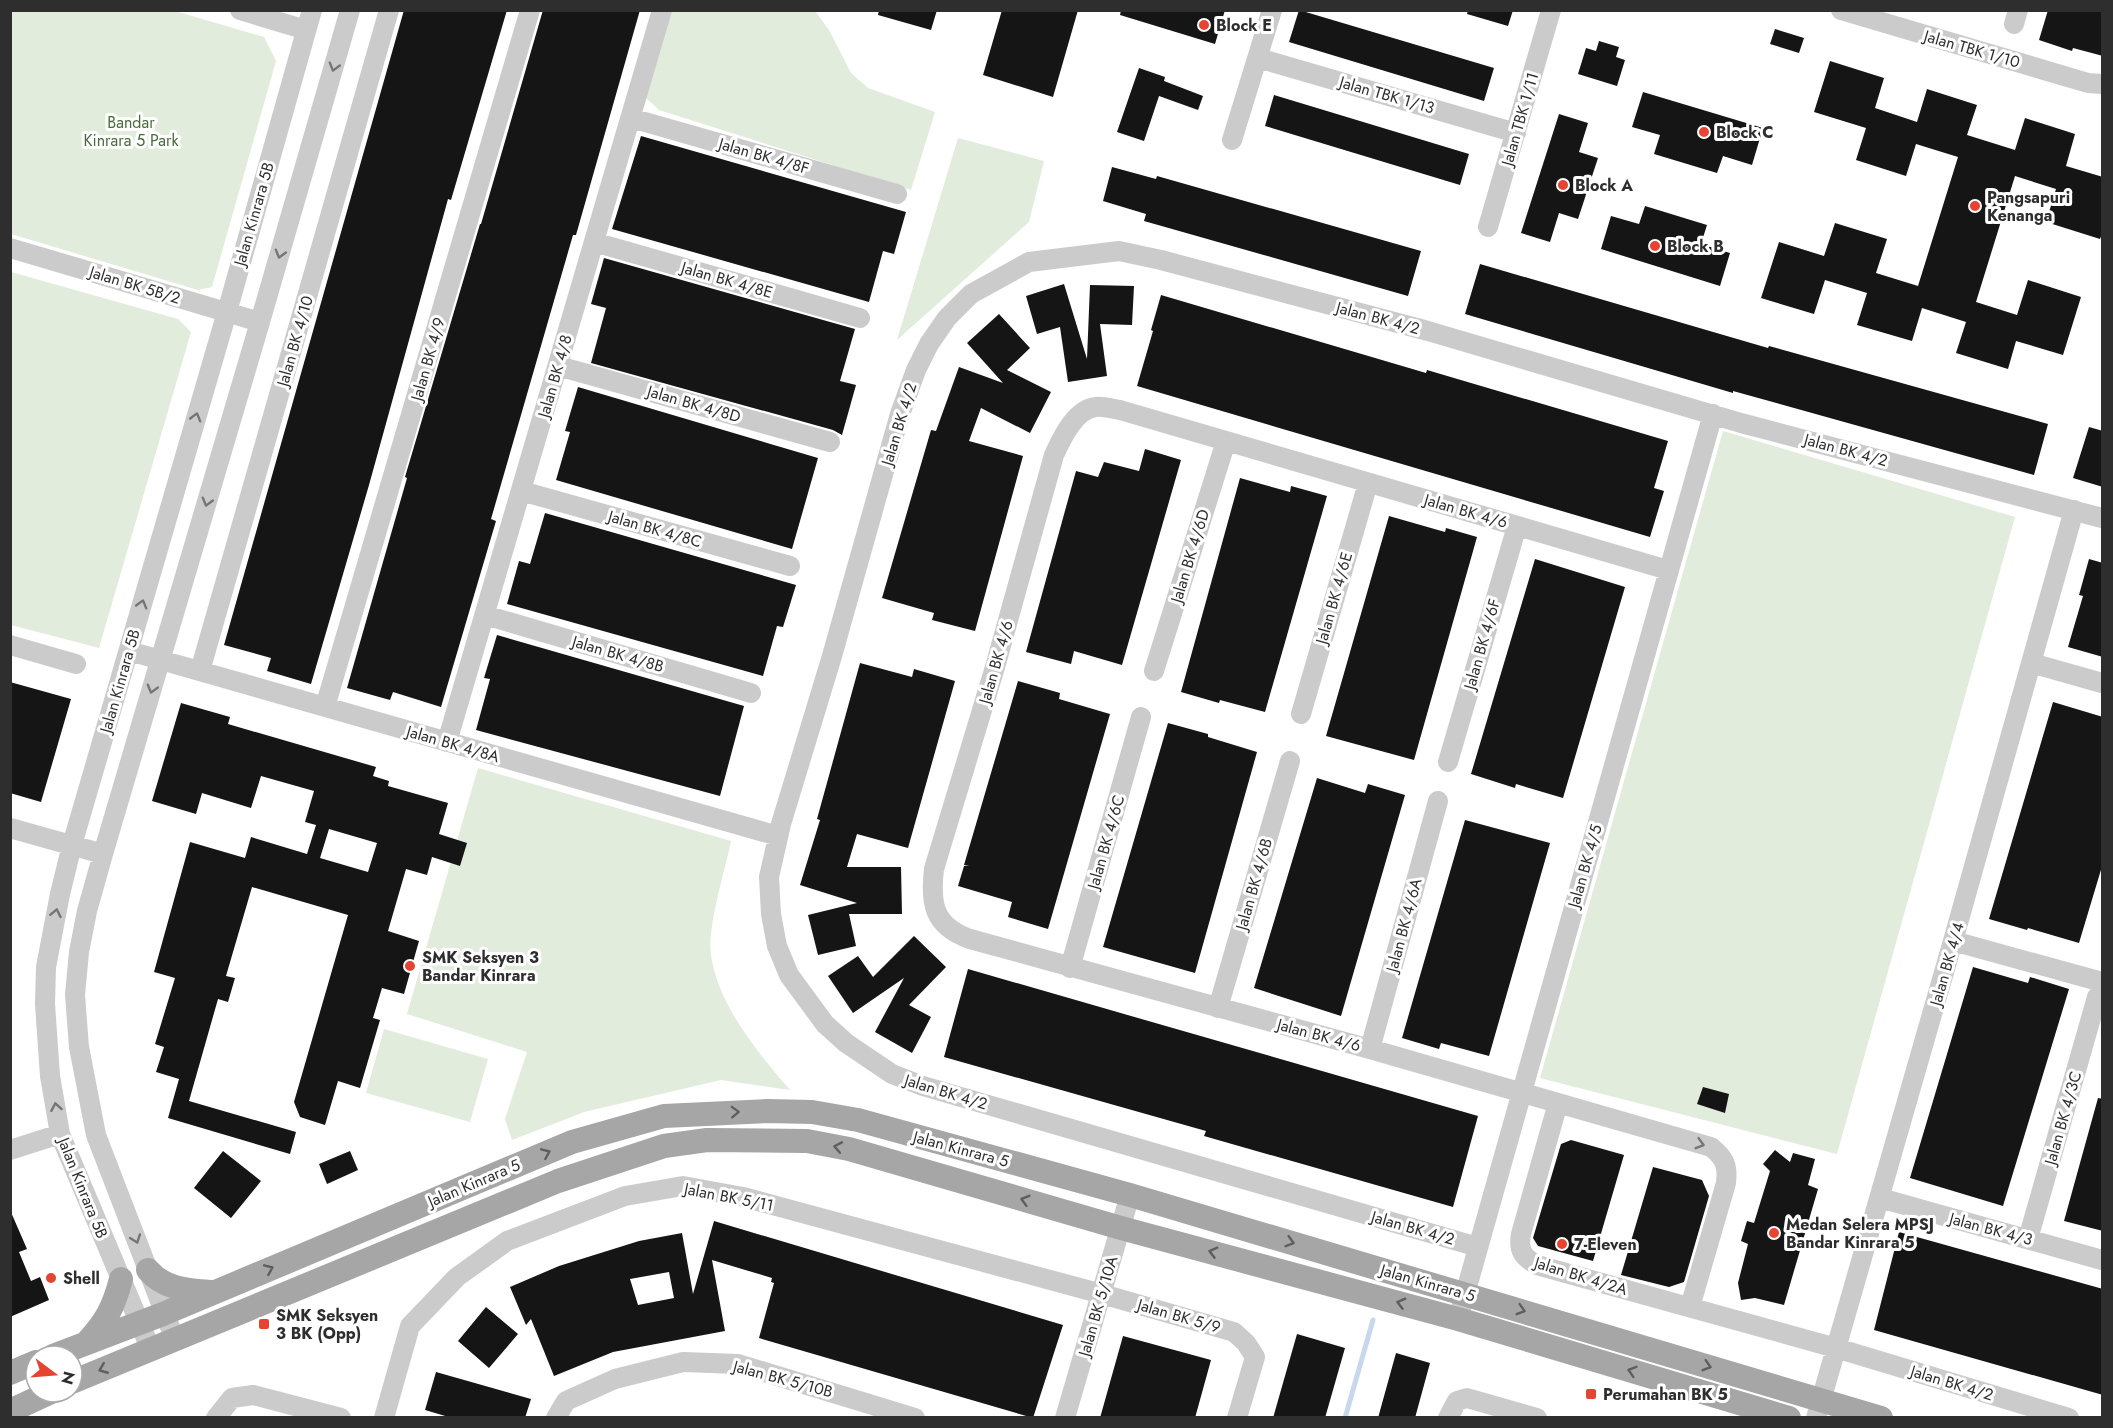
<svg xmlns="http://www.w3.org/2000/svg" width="2113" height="1428" font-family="Jost,sans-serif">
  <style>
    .green { fill: #e1ecdc }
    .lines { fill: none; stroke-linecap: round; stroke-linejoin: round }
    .stream { stroke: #c8d7ec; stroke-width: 5 }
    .building { fill: #151515; fill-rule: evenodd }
    .minor { stroke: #cbcbcb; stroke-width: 20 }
    .major { stroke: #a6a6a6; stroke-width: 24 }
    .oneway { stroke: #757575 }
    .oneway2 { stroke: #5e5e5e }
    .poi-dot { fill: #e64330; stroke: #fff; stroke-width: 2 }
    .labels { text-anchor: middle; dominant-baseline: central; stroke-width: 6; stroke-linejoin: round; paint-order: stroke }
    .poi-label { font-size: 16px; font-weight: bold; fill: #2e2e2e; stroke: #fff; text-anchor: start }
    .street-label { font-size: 16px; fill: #2e2e2e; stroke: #fff }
    .park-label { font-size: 16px; fill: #496a3b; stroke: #fff }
  </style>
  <rect width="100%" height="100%" fill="#fff"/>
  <path class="green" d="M10,11H175L264,37L276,61L212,287L198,290L11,234Z
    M665,11H815L829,30L851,73L868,88L935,112L911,190L659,110L646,98Z
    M958,138L1044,161L1029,222L897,340Z
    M11,272L178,319L191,332L99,648L11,625Z
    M1723,431L2015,517L1837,1154L1540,1078Z
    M478,768L731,841C725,871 707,927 711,955C718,1005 758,1053 790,1090L721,1080L584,1112L512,1140L505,1119L527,1052L407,1014Z
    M384,1029L488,1059L470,1122L366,1093Z"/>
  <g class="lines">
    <path class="stream" d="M1345,1418L1373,1320"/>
  </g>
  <path class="building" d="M404,10H507L451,200L448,199L369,485L311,684L267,671L271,658L224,645Z
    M543,10H640L576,235H573L491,519L496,521L441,707L393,692L390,700L347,688L407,478L405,477L480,224H481Z
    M879,10H937L931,30L878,15Z
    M1002,10H1078L1053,97L983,75Z
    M1121,10H1225L1215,44L1120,15Z
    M1299,10L1494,68L1484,101L1289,42Z
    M1468,10H1513L1508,26L1467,14Z
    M2048,10H2103V56L2073,48L2072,51L2039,40Z
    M1775,29L1804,38L1799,53L1770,44Z
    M1599,41L1619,47L1616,57L1625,60L1617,86L1578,74L1586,48L1596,51Z
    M1830,61L1884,78L1875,108L1917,122L1927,89L1977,105L1967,135L2015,150L2025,118L2075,134L2066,166L2103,177V231L2100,239L2046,222L2056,189L2015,176L1976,302L2017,315L2028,280L2081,297L2063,355L2016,341L2008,369L1956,353L1966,322L1922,308L1912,341L1857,325L1867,293L1825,280L1814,314L1761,298L1779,242L1824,256L1835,223L1887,239L1876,273L1918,286L1958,157L1916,144L1906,176L1856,160L1866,128L1814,112Z
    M1139,68L1165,77L1164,81L1203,96L1198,110L1159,96L1144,141L1117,132Z
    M1643,92L1763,128L1752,165L1723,156L1717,173L1654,154L1660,135L1632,127Z
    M1274,95L1469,154L1460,185L1265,126Z
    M1559,114L1588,123L1579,152L1598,158L1578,219L1559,213L1550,242L1521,233Z
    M641,136L906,212L894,254L883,251L869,302L612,229Z
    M1112,167L1156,179L1157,176L1421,251L1408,296L1144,221L1146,214L1103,201Z
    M1645,206L1707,225L1701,244L1730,253L1720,286L1601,249L1611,216L1639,224Z
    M604,258L855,329L840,381L856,385L842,435L833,430L591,363L606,308L591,304Z
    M1480,264L1768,348L1769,346L2048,424L2034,475L1733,391V393L1465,314Z
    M1064,284L1087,359L1090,285L1134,286L1132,325L1100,324L1107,376L1068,382L1060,327L1037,334L1026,296Z
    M1161,295L1426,373L1427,370L1668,441L1654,488L1664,491L1650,537L1137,386L1153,331L1151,330Z
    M999,314L1030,348L1007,370L1051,392L1030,433L981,408L969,441L1023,456L975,631L932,620L934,613L882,598L931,430L936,431L959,367L1003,383L967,343Z
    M578,387L818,458L792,549L556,480L570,432L565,431Z
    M2089,427L2103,431V487L2073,478Z
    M1145,449L1181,460L1122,665L1074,651L1071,664L1026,652L1076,471L1098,477L1104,462L1139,471Z
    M1240,478L1290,492L1291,486L1327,496L1265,712L1220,700L1219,703L1181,692Z
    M545,513L796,585L783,627L777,626L763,676L507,604L519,561L530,564Z
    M1389,516L1445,532L1446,528L1477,537L1414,760L1326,736Z
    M1535,559L1625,587L1563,798L1516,784L1515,788L1471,774Z
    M2089,559L2103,563V657L2068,647L2083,596L2079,595Z
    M497,635L744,706L720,796L476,730L490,679L484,678Z
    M860,663L912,677L914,669L955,681L908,848L857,834L847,867H901L902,914H849L856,946L818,955L808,915L857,903L800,885L820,820L817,819Z
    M1018,681L1060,693L1059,699L1110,714L1048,929L1008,917L1012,902L958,886L964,866H969L964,865Z
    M10,682L71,699L41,802L10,793Z
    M2053,702L2103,717V863L2079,943L2028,928L2027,930L1989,919Z
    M181,703L230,717L228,724L376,767L373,776L389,781L388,786L448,803L439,834L467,843L460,866L432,857L427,875L406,869L388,931L419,941L404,994L382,988L373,1018L380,1020L360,1088L338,1081L325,1125L300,1117L294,1102L348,915L252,887L226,976L235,978L228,1002L218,999L189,1101L296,1132L290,1154L168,1118L179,1079L156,1072L164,1047L155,1044L175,978L154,972L190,842L245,858L251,837L307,854L316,825L305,822L314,791L261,776L251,808L202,793L196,814L152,801ZM329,829L377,843L368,872L320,858Z
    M1168,723L1208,734V737L1257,752L1195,973L1103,947Z
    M1317,778L1365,793L1368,784L1405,795L1341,1016L1254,988Z
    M1465,820L1550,843L1489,1056L1441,1043L1439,1049L1402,1038Z
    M914,936L946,967L909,1005L931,1017L912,1053L875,1032L904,978L853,1013L828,976L858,956L873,977Z
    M1973,967L2028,983L2030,977L2069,989L2003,1206L1910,1178Z
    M968,969L1478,1116L1453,1207L1204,1136L1206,1131L944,1057Z
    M1703,1087L1729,1094L1725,1113L1697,1104Z
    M2098,1098L2103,1099V1231L2064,1221Z
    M1571,1140L1624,1155L1593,1261L1538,1246L1533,1238L1561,1144Z
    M1775,1150L1790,1162L1793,1153L1815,1159L1808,1185L1818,1189L1784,1305L1755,1298L1741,1300L1738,1283L1748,1244L1741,1241L1747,1221L1754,1223L1770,1171L1763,1164Z
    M223,1151L261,1181L231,1218L194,1188Z
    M350,1151L358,1170L327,1184L319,1164Z
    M1653,1167L1702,1180L1709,1196L1684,1282L1669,1287L1621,1275Z
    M10,1210L27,1249L19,1252L31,1281L40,1277L49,1300L10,1317Z
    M714,1221L1063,1325L1033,1418L759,1338L774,1283L771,1282L772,1278L712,1260L725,1331L613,1352L554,1376L531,1319L526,1325L510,1287L559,1266L639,1241L682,1233L693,1294ZM669,1272L674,1298L638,1305L630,1279Z
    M1899,1232L2103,1289V1395L1874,1330Z
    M486,1307L518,1334L489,1368L458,1341Z
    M1297,1334L1345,1348L1325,1418H1273Z
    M1123,1336L1211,1360L1195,1418H1100Z
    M1396,1353L1430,1363L1415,1418H1378Z
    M436,1372L531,1399L525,1418H452L425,1410Z"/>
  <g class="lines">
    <path class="minor" d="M240,10L306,30
      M1841,10L2088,83L2102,84
      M2014,24L2018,10
      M1258,58L1516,133
      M631,118L897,194
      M1232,140L1272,10
      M1488,227L1551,10
      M594,242L860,318
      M10,248L260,322
      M558,366L830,442
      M521,491L790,566
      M1668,570L1120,410C1113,409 1103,406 1096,407C1075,409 1062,438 1054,455L995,667L934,869C930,903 933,926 970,939L1370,1049L1711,1147C1725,1158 1728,1166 1726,1183L1690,1307
      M485,615L751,693
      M10,645L76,664
      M129,651L778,836
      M2031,663L2102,683
      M200,671L389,10
      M1154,671L1226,441
      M325,707L530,10
      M1301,714L1368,483
      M447,742L662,10
      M1448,762L1517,526
      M10,828L103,854
      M1953,941L2102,982
      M1070,968L1141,717
      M1218,1008L1290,761
      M1370,1049L1438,801
      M1558,1103L1521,1234C1518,1251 1523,1257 1537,1265L1836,1348L2069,1418
      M10,1150L60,1134
      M1880,1198L2102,1260
      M2028,1239L2097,997
      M1478,1247L923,1086L892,1074L846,1043L825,1024L789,975L777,946L771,914L769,877L781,824L832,656L900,414L916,370L929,344L947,318L971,294L1029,262L1119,251L1161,260L1428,331L1741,423L2102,518
      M1458,1319L1713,414
      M175,1340L96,1135L79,1047L75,995L79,952L87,911L103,854L260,322L350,10
      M151,1350L60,1134L50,1076L45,1004L46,967L60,894L72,845L227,312L312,10
      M216,1418L232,1398L253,1395L341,1418
      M384,1418L410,1326L457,1277L507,1241L625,1196L683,1186L743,1197L1102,1294L1234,1332L1246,1343L1255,1357L1237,1418
      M556,1418L566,1401L615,1379L683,1362L738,1364L915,1418
      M1065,1418L1130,1195
      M1448,1418L1457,1401L1467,1398L1537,1418
      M1816,1418L1953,941L2074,510"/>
    <path class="major" d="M148,1270C164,1289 187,1290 211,1292
      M88,1341C107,1320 114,1306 121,1279
      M53,1356L163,1314L572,1142L664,1116L767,1111L812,1112L858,1120L1130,1195L1881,1418
      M10,1373L36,1362
      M72,1382L558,1181L664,1146L707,1140L807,1141L849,1149L1121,1228L1458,1319L1789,1418
      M10,1411L51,1392"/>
  </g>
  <defs><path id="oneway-chevron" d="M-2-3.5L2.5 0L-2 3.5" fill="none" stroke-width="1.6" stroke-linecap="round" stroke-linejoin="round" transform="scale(1.5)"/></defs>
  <g class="oneway">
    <use href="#oneway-chevron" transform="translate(334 67) rotate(106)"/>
    <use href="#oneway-chevron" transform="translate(280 254) rotate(106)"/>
    <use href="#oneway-chevron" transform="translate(196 417) rotate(-74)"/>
    <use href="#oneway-chevron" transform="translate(207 502) rotate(106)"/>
    <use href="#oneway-chevron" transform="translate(142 604) rotate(-74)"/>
    <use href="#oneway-chevron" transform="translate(152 689) rotate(106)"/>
    <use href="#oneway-chevron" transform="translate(56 913) rotate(-78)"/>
    <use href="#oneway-chevron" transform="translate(56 1107) rotate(-100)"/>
    <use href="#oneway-chevron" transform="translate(1700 1144) rotate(16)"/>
    <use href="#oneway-chevron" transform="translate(136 1239) rotate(70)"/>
  </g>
  <g class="oneway2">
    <use href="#oneway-chevron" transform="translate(735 1112) rotate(-2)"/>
    <use href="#oneway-chevron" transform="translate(838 1147) rotate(-169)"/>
    <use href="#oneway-chevron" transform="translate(546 1153) rotate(-23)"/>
    <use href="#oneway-chevron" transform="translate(1025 1200) rotate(-164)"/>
    <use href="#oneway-chevron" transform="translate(1290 1242) rotate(16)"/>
    <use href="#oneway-chevron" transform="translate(1213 1252) rotate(-165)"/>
    <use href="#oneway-chevron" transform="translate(269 1269) rotate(-23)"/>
    <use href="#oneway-chevron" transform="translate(1401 1303) rotate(-165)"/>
    <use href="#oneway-chevron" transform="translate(1521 1310) rotate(17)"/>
    <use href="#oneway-chevron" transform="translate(1707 1366) rotate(17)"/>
    <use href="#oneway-chevron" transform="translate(103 1369) rotate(158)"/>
    <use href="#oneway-chevron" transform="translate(1632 1371) rotate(-163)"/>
  </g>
  <g class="poi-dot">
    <circle cx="1204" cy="25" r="6"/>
    <circle cx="1704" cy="132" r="6"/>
    <circle cx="1563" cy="185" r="6"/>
    <circle cx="1975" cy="206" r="6"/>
    <circle cx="1655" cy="246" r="6"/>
    <circle cx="410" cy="966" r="6"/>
    <circle cx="1774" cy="1233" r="6"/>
    <circle cx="1562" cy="1244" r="6"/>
    <circle cx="51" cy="1278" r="6"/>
    <rect x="258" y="1318" width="12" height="12" rx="3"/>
    <rect x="1585" y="1388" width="12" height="12" rx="3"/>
  </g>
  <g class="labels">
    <g class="poi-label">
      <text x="1216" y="25">Block E</text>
      <text x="1716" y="132">Block C</text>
      <text x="1575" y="185">Block A</text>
      <text x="1987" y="197">Pangsapuri<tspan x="1987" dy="18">Kenanga</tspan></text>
      <text x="1667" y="246">Block B</text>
      <text x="422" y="957">SMK Seksyen 3<tspan x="422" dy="18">Bandar Kinrara</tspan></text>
      <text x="1786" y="1224">Medan Selera MPSJ<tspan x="1786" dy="18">Bandar Kinrara 5</tspan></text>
      <text x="1574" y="1244">7-Eleven</text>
      <text x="63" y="1278">Shell</text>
      <text x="276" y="1315">SMK Seksyen<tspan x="276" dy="18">3 BK (Opp)</tspan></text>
      <text x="1603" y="1394">Perumahan BK 5</text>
    </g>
    <g class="street-label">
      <text transform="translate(1972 49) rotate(16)">Jalan TBK 1/10</text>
      <text transform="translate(1387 95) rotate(16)">Jalan TBK 1/13</text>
      <text transform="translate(1520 119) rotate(-74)">Jalan TBK 1/11</text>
      <text transform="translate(764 156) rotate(16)">Jalan BK 4/8F</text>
      <text transform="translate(254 214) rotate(-74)">Jalan Kinrara 5B</text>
      <text transform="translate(727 280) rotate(16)">Jalan BK 4/8E</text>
      <text transform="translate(135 285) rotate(17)">Jalan BK 5B/2</text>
      <text transform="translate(1378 318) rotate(15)">Jalan BK 4/2</text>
      <text transform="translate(295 341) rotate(-74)">Jalan BK 4/10</text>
      <text transform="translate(428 359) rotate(-74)">Jalan BK 4/9</text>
      <text transform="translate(555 376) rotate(-74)">Jalan BK 4/8</text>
      <text transform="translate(694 404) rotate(16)">Jalan BK 4/8D</text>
      <text transform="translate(899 424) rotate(-73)">Jalan BK 4/2</text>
      <text transform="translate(1846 450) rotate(15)">Jalan BK 4/2</text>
      <text transform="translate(1466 511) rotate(16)">Jalan BK 4/6</text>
      <text transform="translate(655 529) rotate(16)">Jalan BK 4/8C</text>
      <text transform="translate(1190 556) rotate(-73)">Jalan BK 4/6D</text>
      <text transform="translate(1334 598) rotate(-74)">Jalan BK 4/6E</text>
      <text transform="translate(1482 644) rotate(-74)">Jalan BK 4/6F</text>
      <text transform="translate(618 654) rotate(16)">Jalan BK 4/8B</text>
      <text transform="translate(996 662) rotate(-74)">Jalan BK 4/6</text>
      <text transform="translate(120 681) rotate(-74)">Jalan Kinrara 5B</text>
      <text transform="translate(453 744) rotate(16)">Jalan BK 4/8A</text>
      <text transform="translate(1106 842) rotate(-74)">Jalan BK 4/6C</text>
      <text transform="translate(1585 866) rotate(-74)">Jalan BK 4/5</text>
      <text transform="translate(1254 884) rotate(-74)">Jalan BK 4/6B</text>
      <text transform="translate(1404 925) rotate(-75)">Jalan BK 4/6A</text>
      <text transform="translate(1947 964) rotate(-74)">Jalan BK 4/4</text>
      <text transform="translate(1319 1035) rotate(15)">Jalan BK 4/6</text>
      <text transform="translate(946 1092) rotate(17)">Jalan BK 4/2</text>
      <text transform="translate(2063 1118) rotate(-74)">Jalan BK 4/3C</text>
      <text transform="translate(961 1149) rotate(15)">Jalan Kinrara 5</text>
      <text transform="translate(474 1183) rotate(-23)">Jalan Kinrara 5</text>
      <text transform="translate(83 1188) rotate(68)">Jalan Kinrara 5B</text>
      <text transform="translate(729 1197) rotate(11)">Jalan BK 5/11</text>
      <text transform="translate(1413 1228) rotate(16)">Jalan BK 4/2</text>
      <text transform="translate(1991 1229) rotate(15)">Jalan BK 4/3</text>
      <text transform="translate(1581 1276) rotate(17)">Jalan BK 4/2A</text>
      <text transform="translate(1428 1283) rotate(16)">Jalan Kinrara 5</text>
      <text transform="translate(1098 1306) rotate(-74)">Jalan BK 5/10A</text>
      <text transform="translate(1179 1316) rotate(16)">Jalan BK 5/9</text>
      <text transform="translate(783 1379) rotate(15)">Jalan BK 5/10B</text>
      <text transform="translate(1952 1383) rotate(17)">Jalan BK 4/2</text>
    </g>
    <g class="park-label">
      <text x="131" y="122">Bandar<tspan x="131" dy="18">Kinrara 5 Park</tspan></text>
    </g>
  </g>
  <rect width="2113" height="1428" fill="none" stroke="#2e2e2e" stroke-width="24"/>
  <g transform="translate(54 1374) rotate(106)"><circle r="28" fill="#ffffff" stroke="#ababab" stroke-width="1.5"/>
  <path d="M0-4.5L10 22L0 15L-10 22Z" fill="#e64330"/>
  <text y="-9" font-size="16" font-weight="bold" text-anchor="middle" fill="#2e2e2e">N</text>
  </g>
</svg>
